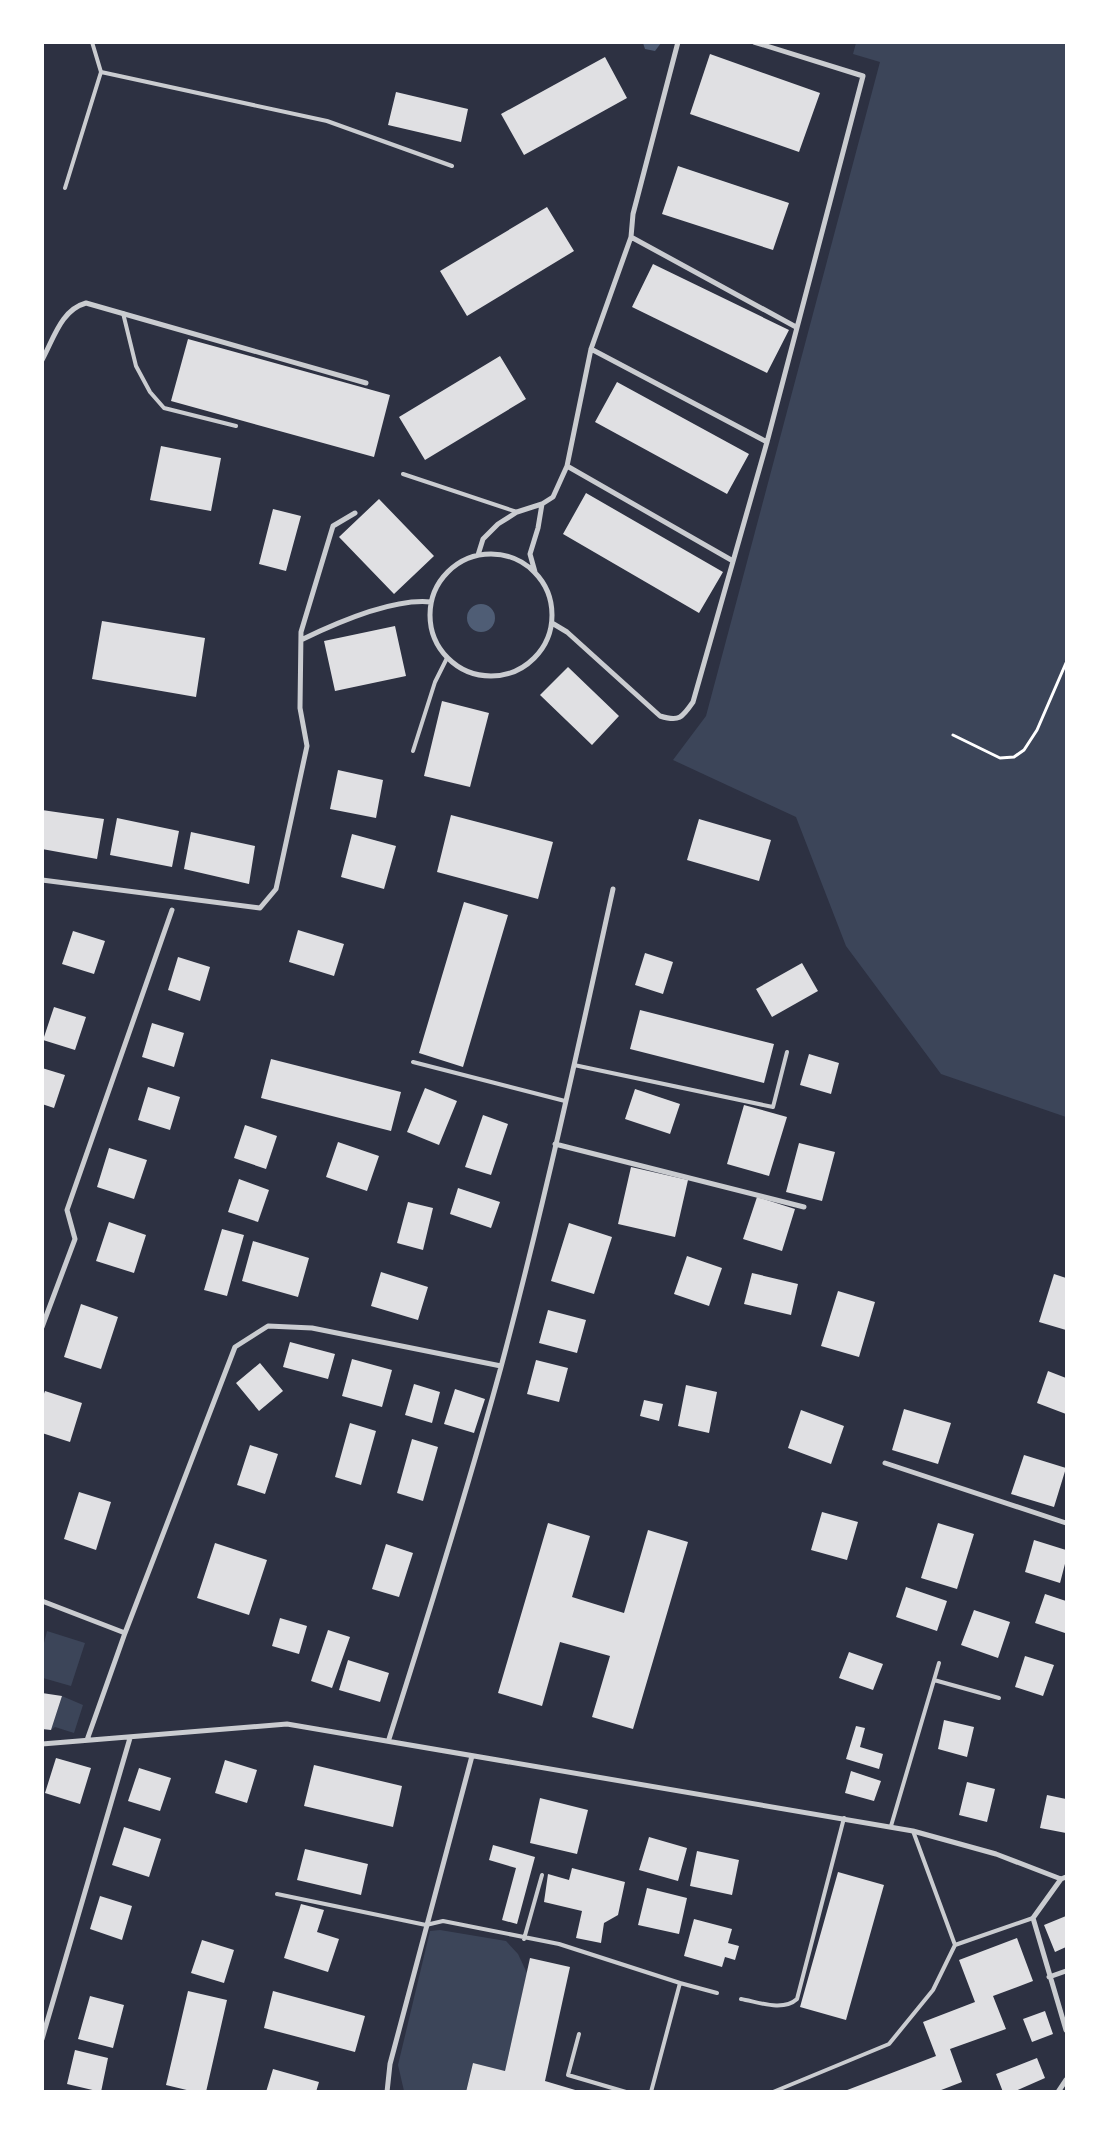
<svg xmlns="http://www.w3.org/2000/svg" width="1109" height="2134" font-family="Lato,sans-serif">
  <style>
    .green { fill: #3c4559 }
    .water { fill: #4f5d75 }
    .building { fill: #e0e0e3 }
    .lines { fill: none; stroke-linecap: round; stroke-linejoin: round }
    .path { stroke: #fff; stroke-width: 3 }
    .service { stroke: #caccd0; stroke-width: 4 }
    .minor { stroke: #caccd0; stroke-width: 5 }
  </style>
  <rect width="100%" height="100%" fill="#2d3142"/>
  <path class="green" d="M856,43H1066V1117L941,1074L846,946L796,817L673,760L706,716L880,62L853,54Z
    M47,1631L85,1643L71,1686L43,1678V1647Z
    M62,1696L83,1705L74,1733L55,1727L51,1730Z
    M440,1930L506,1941L518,1954L527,1973L505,2071L473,2063L466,2091H404L398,2065L430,1931Z"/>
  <path class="water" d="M643,43L661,42V43L655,51L645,49Z
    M467 618a14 14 0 1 1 28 0a14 14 0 1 1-28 0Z"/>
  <path class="building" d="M710,54L820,93L799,152L690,114Z
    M605,57L627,98L524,155L501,114Z
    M396,92L468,109L461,142L388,125Z
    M678,166L789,203L773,250L662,214Z
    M547,207L574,251L467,316L440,271Z
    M653,264L789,330L767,373L632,307Z
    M188,339L390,395L374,457L171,401Z
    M500,356L526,399L425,460L399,417Z
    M617,382L749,454L727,494L595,422Z
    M161,446L221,458L211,511L150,500Z
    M586,493L723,572L699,613L563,534Z
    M379,499L434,556L394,594L339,537Z
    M273,509L301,516L286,571L259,564Z
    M102,621L205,638L196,697L92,679Z
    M395,626L406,676L335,691L324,641Z
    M568,667L619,716L592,745L540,695Z
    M442,701L489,713L470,787L424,776Z
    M338,770L383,780L376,818L330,809Z
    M42,810L104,819L97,859L42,849Z
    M451,815L553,842L538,899L437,872Z
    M117,818L179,831L172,867L110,855Z
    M699,819L771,840L759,881L687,860Z
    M191,832L255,846L249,884L184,869Z
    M352,834L396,846L384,889L341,877Z
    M464,902L508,915L463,1067L419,1053Z
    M298,930L344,944L334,976L289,962Z
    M73,931L105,941L94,974L62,964Z
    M645,953L673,962L663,994L635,985Z
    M178,957L210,967L200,1001L168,990Z
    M802,963L818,991L772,1017L756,989Z
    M54,1007L86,1017L75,1050L43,1040Z
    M640,1010L774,1044L764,1083L630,1049Z
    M152,1023L184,1033L174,1067L142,1057Z
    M809,1054L839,1063L831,1094L800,1085Z
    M271,1059L401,1092L391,1131L261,1098Z
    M42,1068L65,1075L54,1108L42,1104Z
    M148,1087L180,1097L170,1130L138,1120Z
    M425,1088L457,1101L439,1145L407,1132Z
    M635,1089L680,1104L670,1134L625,1119Z
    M744,1105L787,1117L769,1176L727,1164Z
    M483,1115L508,1124L491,1175L465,1167Z
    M245,1125L277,1136L266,1169L234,1158Z
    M338,1142L379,1156L367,1191L326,1177Z
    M799,1143L835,1152L822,1201L786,1192Z
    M109,1148L147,1160L134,1199L97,1187Z
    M631,1167L688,1180L675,1237L618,1224Z
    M239,1179L269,1190L258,1222L228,1212Z
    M458,1188L500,1202L491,1228L450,1214Z
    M757,1197L795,1209L782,1251L743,1239Z
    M408,1202L433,1208L423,1250L397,1243Z
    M109,1222L146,1235L134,1273L96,1261Z
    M569,1223L612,1237L594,1294L551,1281Z
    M222,1229L244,1235L227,1296L204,1290Z
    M253,1241L309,1258L298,1297L242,1281Z
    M687,1256L722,1268L709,1306L674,1294Z
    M381,1272L428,1287L418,1320L371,1306Z
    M752,1273L798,1284L791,1315L744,1304Z
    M1054,1274L1066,1278V1330L1039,1322Z
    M838,1291L875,1302L859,1357L821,1346Z
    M81,1304L118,1317L101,1369L64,1357Z
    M548,1310L586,1320L577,1353L539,1343Z
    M290,1342L335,1354L328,1379L283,1367Z
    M352,1359L392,1370L382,1407L342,1396Z
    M536,1360L568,1368L559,1402L527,1394Z
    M260,1363L283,1391L259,1411L236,1383Z
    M1048,1371L1066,1378V1414L1037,1403Z
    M414,1384L440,1392L432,1423L405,1415Z
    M686,1385L717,1392L709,1433L678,1426Z
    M455,1389L485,1399L474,1433L444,1424Z
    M45,1391L82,1403L70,1442L42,1433V1399Z
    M644,1400L663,1404L659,1421L640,1416Z
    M904,1409L951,1423L938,1464L892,1450Z
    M801,1410L844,1426L831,1464L788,1448Z
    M350,1423L376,1431L361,1485L335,1477Z
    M412,1439L438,1447L423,1501L397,1493Z
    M250,1445L278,1454L265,1494L237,1485Z
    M1024,1455L1066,1468L1054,1507L1011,1494Z
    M79,1492L111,1502L96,1550L64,1539Z
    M822,1512L858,1522L847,1560L811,1550Z
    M548,1523L590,1536L572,1597L624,1613L648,1530L688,1542L633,1729L592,1717L610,1656L560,1642L542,1706L498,1693Z
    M938,1523L974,1534L957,1589L921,1578Z
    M1034,1540L1066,1550V1560L1060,1583L1025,1572Z
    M215,1543L267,1560L249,1615L197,1598Z
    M386,1544L413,1553L399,1597L372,1589Z
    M906,1587L947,1601L937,1631L896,1617Z
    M1045,1594L1066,1601L1065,1633L1035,1623Z
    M974,1610L1010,1622L998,1658L961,1645Z
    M280,1618L307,1626L299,1654L272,1646Z
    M328,1630L350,1637L332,1688L311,1681Z
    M849,1652L883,1664L873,1690L839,1678Z
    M1025,1656L1054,1665L1043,1696L1015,1687Z
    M348,1660L389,1673L380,1702L339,1690Z
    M42,1693L62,1696L51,1730L42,1729Z
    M944,1720L974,1727L967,1757L938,1749Z
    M856,1726L865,1728L860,1747L883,1754L879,1769L846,1759Z
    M56,1758L91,1768L80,1804L45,1793Z
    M225,1760L257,1770L247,1803L215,1793Z
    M314,1765L402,1786L393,1827L304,1806Z
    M139,1768L171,1778L160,1811L128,1801Z
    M851,1771L881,1781L874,1801L845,1793Z
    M967,1782L995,1789L987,1822L959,1815Z
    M1047,1795L1066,1799V1833L1040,1828Z
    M540,1798L588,1810L577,1854L530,1843Z
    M124,1827L161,1839L149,1877L112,1865Z
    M649,1837L687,1848L678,1881L639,1870Z
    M493,1845L535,1857L517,1924L502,1920L516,1868L489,1860Z
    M305,1849L368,1864L361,1895L297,1880Z
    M697,1851L739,1860L732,1895L690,1886Z
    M572,1868L625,1882L618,1915L604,1923L601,1943L576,1938L582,1911L544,1902L548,1874L569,1880Z
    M838,1872L884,1885L846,2020L800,2007Z
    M647,1888L687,1898L679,1934L638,1925Z
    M100,1896L132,1906L122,1940L90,1929Z
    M301,1904L324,1910L317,1932L339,1939L328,1972L284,1958Z
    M1066,1916V1947L1055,1952L1044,1925Z
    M694,1919L732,1929L728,1943L739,1946L735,1960L725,1957L722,1967L684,1956Z
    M1017,1938L1033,1981L993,1996L1006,2029L950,2049L962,2082L936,2092H842L936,2056L923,2022L975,2002L959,1960Z
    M202,1940L234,1950L224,1983L191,1973Z
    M530,1958L570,1967L545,2081L582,2092H466L473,2063L505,2071Z
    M188,1991L227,2000L206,2092H195L166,2085Z
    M273,1991L365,2016L355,2052L264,2028Z
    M90,1996L124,2005L113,2048L78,2039Z
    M1045,2011L1053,2034L1032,2042L1023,2019Z
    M75,2050L108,2058L101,2092L67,2084Z
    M1037,2058L1045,2078L1013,2092H1003L996,2074Z
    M273,2069L319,2082L316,2092H266Z"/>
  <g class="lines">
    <path class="path" d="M953,735L1000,758L1014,757L1024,750L1037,730L1066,663"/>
    <path class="service" d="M101,72L327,121L452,166
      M65,188L101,72L92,42
      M123,313L136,366L150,392L164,408L236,426
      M403,474L517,512
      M413,751L435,682L447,658
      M413,1062L565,1101
      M574,1065L773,1107L787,1052
      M934,1680L999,1698
      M891,1826L939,1663
      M277,1894L426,1925L443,1921L559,1944L680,1983
      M524,1939L542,1875
      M955,1945L1033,1918
      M741,1999C758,2002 783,2012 797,1999L844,1818
      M579,2034L568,2075L626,2092
      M651,2092L680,1983L717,1993
      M773,2092L889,2044L933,1990L955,1945L913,1831"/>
    <path class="minor" d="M631,237L796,327
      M591,349L767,442
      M42,360C54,338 61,310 86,303L366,383
      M567,466L733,561
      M430 615a61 61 0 1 1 122 0a61 61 0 1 1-122 0Z
      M478,555L483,539L498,524L517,512L542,504L553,497L567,466L591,349L631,237L633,214L678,42
      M535,572L530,554L538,528L542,504
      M552,623L567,632L660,716C679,722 682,718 693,702L767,442L863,76L754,42
      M301,640C336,623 393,598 431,602
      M42,880L260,908L276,889L307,746L300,708L301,632L333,526L355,513
      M555,1144L804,1207
      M42,1327L75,1239L67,1210L172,910
      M885,1463L1066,1523
      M42,1601L125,1633
      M389,1739C428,1616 467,1492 501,1367C543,1209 578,1049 613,889
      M87,1740L125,1633L235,1347L268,1326L312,1328L501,1366
      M42,1744L287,1724L913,1831L996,1854L1061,1879L1066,1877
      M1061,1879L1033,1918L1066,2030
      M1049,1977L1066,1971
      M42,2039L130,1738
      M387,2092L390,2064L472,1756
      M1058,2092L1066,2080"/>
  </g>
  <rect width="1109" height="2134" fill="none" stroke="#ffffff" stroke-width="88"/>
</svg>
